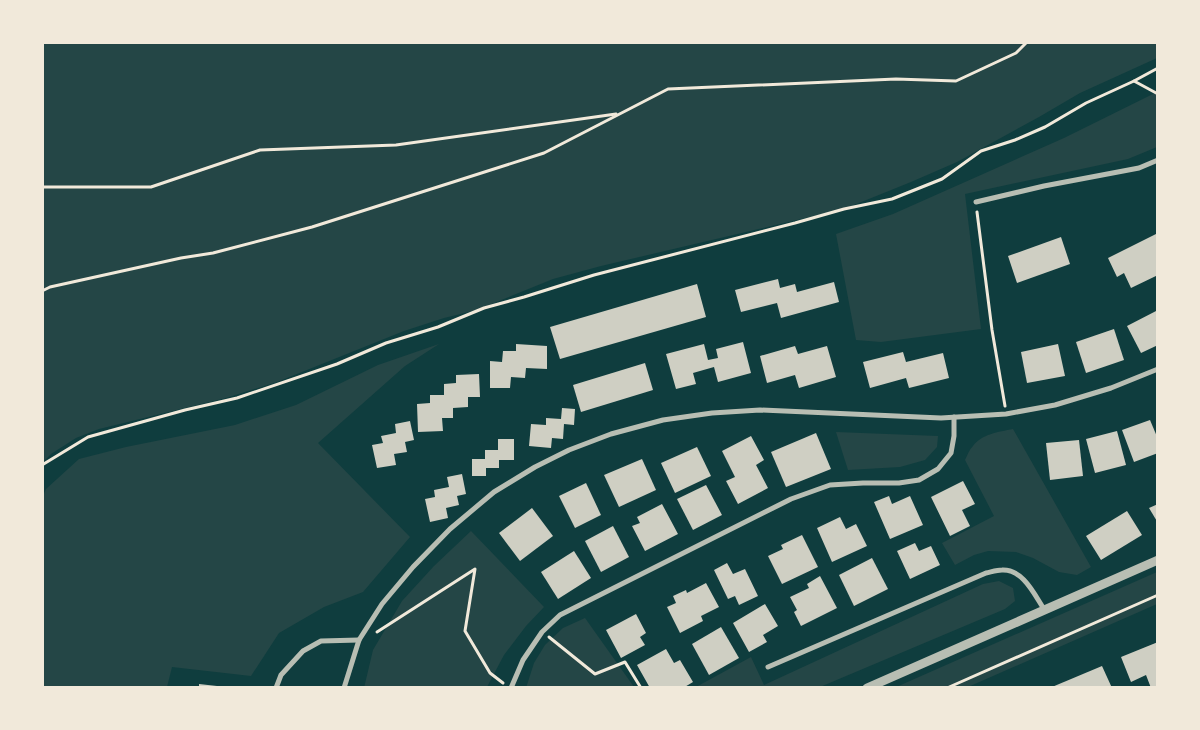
<svg xmlns="http://www.w3.org/2000/svg" width="1200" height="730" font-family="Jost,sans-serif">
<style>
.green{fill:#244646}
.building{fill:#cfcfc3}
.lines{fill:none;stroke-linecap:round;stroke-linejoin:round}
.path{stroke:#f1e9da;stroke-width:3}
.minor{stroke:#b8beb3;stroke-width:5}
.tertiary{stroke:#b8beb3;stroke-width:9}
</style>
<rect width="100%" height="100%" fill="#0f3d3e"/>
<g class="green">
<path d="M 43,43 L 1157,43 L 1157,58 L 1080,93 L 1039,117 L 957,162 L 911,182 L 844,209 L 601,266 L 553,279 L 477,310 L 444,318 L 404,331 L 277,382 L 226,398 L 99,429 L 76,438 L 51,454 L 43,462 Z"/>
<path d="M 1157,92 L 1157,147 L 1128,159 L 965,194 L 981,329 L 881,342 L 856,340 L 836,234 L 893,214 L 1064,138 Z"/>
<path d="M 439,344 L 405,366 L 318,443 L 410,537 L 363,592 L 324,607 L 279,633 L 251,676 L 172,667 L 167,687 L 43,687 L 43,496 L 46,489 L 79,459 L 126,447 L 235,425 L 296,405 L 378,365 Z"/>
<path d="M 1013,429 L 1091,567 L 1077,575 L 1059,572 L 1033,558 L 1016,552 L 988,551 L 974,555 L 955,565 L 942,543 L 994,516 L 965,460 C 967,456 969,450 973,446 C 982,434 998,432 1013,429 Z"/>
<path d="M 836,432 L 938,436 L 937,447 L 925,460 L 900,467 L 848,470 Z"/>
<path d="M 471,531 L 544,607 L 526,626 L 504,655 L 487,687 L 364,688 L 373,650 L 402,601 L 434,566 Z"/>
<path d="M 1157,572 L 1157,604 L 968,687 L 894,688 Z"/>
<path d="M 999,581 L 1013,588 L 1015,601 L 1005,609 L 820,687 L 696,687 L 751,657 L 764,685 L 983,584 Z"/>
<path d="M 585,618 L 634,687 L 526,688 L 534,663 L 545,645 L 563,628 Z"/>
</g>
<g class="building">
<path d="M 1158,233 L 1158,275 L 1131,288 L 1124,273 L 1117,277 L 1108,258 Z"/>
<path d="M 1061,237 L 1070,264 L 1017,283 L 1008,256 Z"/>
<path d="M 778,279 L 780,288 L 795,284 L 797,292 L 834,282 L 839,302 L 781,318 L 777,303 L 741,312 L 735,290 Z"/>
<path d="M 697,284 L 706,317 L 560,359 L 550,327 Z"/>
<path d="M 1158,310 L 1158,345 L 1141,353 L 1127,326 Z"/>
<path d="M 1114,329 L 1124,360 L 1086,373 L 1076,342 Z"/>
<path d="M 743,342 L 751,373 L 718,382 L 714,367 L 693,373 L 696,384 L 676,389 L 666,354 L 704,344 L 708,360 L 718,358 L 716,349 Z"/>
<path d="M 516,344 L 547,346 L 547,369 L 526,368 L 525,378 L 511,377 L 510,388 L 490,388 L 490,361 L 502,362 L 503,351 L 516,351 Z"/>
<path d="M 1058,344 L 1065,376 L 1027,383 L 1021,352 Z"/>
<path d="M 795,346 L 798,354 L 827,346 L 836,377 L 799,388 L 795,375 L 767,383 L 760,356 Z"/>
<path d="M 903,352 L 906,362 L 943,353 L 949,378 L 909,388 L 906,378 L 870,388 L 863,362 Z"/>
<path d="M 645,363 L 653,390 L 581,412 L 573,385 Z"/>
<path d="M 479,374 L 480,397 L 468,397 L 468,407 L 453,408 L 453,418 L 442,418 L 443,431 L 418,432 L 417,404 L 430,403 L 430,395 L 444,395 L 444,384 L 456,383 L 456,375 Z"/>
<path d="M 562,408 L 575,409 L 574,425 L 564,424 L 563,439 L 552,438 L 551,448 L 529,446 L 531,424 L 546,425 L 546,418 L 561,419 Z"/>
<path d="M 1150,420 L 1158,439 L 1158,453 L 1134,462 L 1122,430 Z"/>
<path d="M 410,421 L 414,440 L 405,442 L 407,452 L 394,454 L 396,465 L 377,468 L 372,445 L 383,443 L 381,436 L 396,433 L 395,424 Z"/>
<path d="M 1117,431 L 1126,465 L 1095,473 L 1086,439 Z"/>
<path d="M 816,433 L 831,469 L 786,487 L 771,452 Z"/>
<path d="M 751,436 L 764,460 L 756,465 L 768,488 L 738,504 L 726,481 L 735,477 L 722,451 Z"/>
<path d="M 498,439 L 514,439 L 514,460 L 499,460 L 499,468 L 486,468 L 486,476 L 472,476 L 472,459 L 485,459 L 485,450 L 498,450 Z"/>
<path d="M 1079,440 L 1083,476 L 1050,480 L 1046,443 Z"/>
<path d="M 697,447 L 711,476 L 675,493 L 661,463 Z"/>
<path d="M 642,459 L 656,490 L 619,507 L 604,475 Z"/>
<path d="M 462,474 L 466,494 L 457,496 L 459,505 L 446,508 L 448,518 L 430,522 L 425,499 L 435,497 L 434,490 L 449,487 L 447,477 Z"/>
<path d="M 963,481 L 975,504 L 962,510 L 970,526 L 950,536 L 931,497 Z"/>
<path d="M 586,483 L 601,515 L 575,528 L 559,496 Z"/>
<path d="M 706,485 L 722,515 L 693,530 L 677,499 Z"/>
<path d="M 889,496 L 892,504 L 910,496 L 923,525 L 890,539 L 874,502 Z"/>
<path d="M 662,504 L 678,534 L 645,551 L 632,526 L 640,523 L 637,517 Z"/>
<path d="M 1158,504 L 1158,523 L 1149,508 Z"/>
<path d="M 532,508 L 553,536 L 520,561 L 499,533 Z"/>
<path d="M 1127,511 L 1142,535 L 1101,560 L 1086,536 Z"/>
<path d="M 840,517 L 846,529 L 856,524 L 867,546 L 832,562 L 817,528 Z"/>
<path d="M 613,526 L 629,557 L 601,572 L 585,541 Z"/>
<path d="M 802,535 L 818,567 L 782,584 L 768,556 L 783,549 L 781,545 Z"/>
<path d="M 915,543 L 919,551 L 931,546 L 940,565 L 910,579 L 897,551 Z"/>
<path d="M 574,551 L 591,578 L 558,599 L 541,572 Z"/>
<path d="M 872,558 L 888,589 L 854,606 L 839,575 Z"/>
<path d="M 727,563 L 733,574 L 745,569 L 758,596 L 739,605 L 735,596 L 728,599 L 714,570 Z"/>
<path d="M 820,576 L 837,608 L 801,626 L 794,612 L 797,610 L 790,597 L 809,588 L 807,584 Z"/>
<path d="M 706,583 L 719,607 L 701,616 L 703,621 L 680,633 L 667,607 L 676,603 L 673,596 L 686,590 L 687,593 Z"/>
<path d="M 765,604 L 778,626 L 763,635 L 767,642 L 749,652 L 733,623 Z"/>
<path d="M 636,614 L 646,633 L 640,637 L 645,645 L 621,658 L 606,630 Z"/>
<path d="M 721,627 L 739,658 L 709,675 L 692,644 Z"/>
<path d="M 1158,642 L 1158,688 L 1151,688 L 1146,675 L 1131,682 L 1121,657 Z"/>
<path d="M 666,649 L 674,663 L 680,660 L 693,682 L 683,688 L 650,688 L 637,665 Z"/>
<path d="M 1102,666 L 1112,688 L 1052,688 L 1052,687 Z"/>
<path d="M 199,684 L 217,686 L 217,688 L 199,688 Z"/>
</g>
<g class="lines">
<g class="path">
<path d="M 1134,81 L 1158,94"/>
<path d="M 42,187 L 151,187 L 260,150 L 396,145 L 616,114"/>
<path d="M 977,212 L 992,330 L 1005,406"/>
<path d="M 42,291 L 50,287 L 181,258 L 213,253 L 312,227 L 544,153 L 668,89 L 896,79 L 956,81 L 1016,53 L 1027,42"/>
<path d="M 42,465 L 88,437 L 185,410 L 237,398 L 337,364 L 386,343 L 438,327 L 484,308 L 524,297 L 594,275 L 795,223 L 844,209 L 892,199 L 942,179 L 981,151 L 1015,140 L 1045,127 L 1086,103 L 1134,81 L 1158,68"/>
<path d="M 377,632 L 475,569 L 465,631 L 490,673 L 503,683"/>
<path d="M 549,637 L 595,674 L 625,662 L 641,688"/>
<path d="M 947,688 L 1158,595"/>
</g>
<g class="minor">
<path d="M 976,202 L 1044,186 L 1139,168 L 1158,160"/>
<path d="M 768,667 L 986,573 C 991,572 997,570 1002,570 C 1023,569 1034,594 1044,609"/>
<path d="M 276,688 L 281,675 L 303,651 L 321,641 L 359,640"/>
<path d="M 344,688 L 359,640 L 382,604 L 413,567 L 450,529 L 494,492 L 535,467 L 569,450 L 611,434 L 663,420 L 712,413 L 760,410 L 941,418 L 1006,414 L 1055,405 L 1111,388 L 1158,369"/>
<path d="M 511,688 L 523,660 L 542,632 L 560,615 L 791,499 L 830,485 L 863,483 L 899,483 L 919,480 L 938,469 L 951,453 L 954,436 L 954,417"/>
</g>
<path class="tertiary" d="M 867,688 L 1158,560"/>
</g>
<rect width="1200" height="730" fill="none" stroke="#f1e9da" stroke-width="88"/>
</svg>
